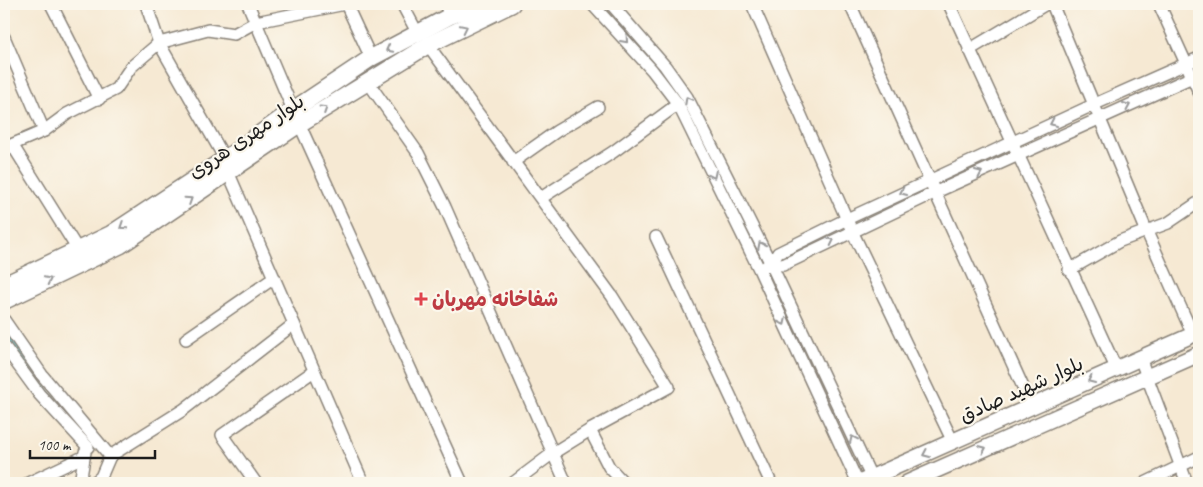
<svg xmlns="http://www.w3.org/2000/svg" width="1203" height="487" font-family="Caveat,'Playpen Sans Arabic',sans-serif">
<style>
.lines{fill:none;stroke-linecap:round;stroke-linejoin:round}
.canal{stroke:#4db9c8;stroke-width:9}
.minor-casing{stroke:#898278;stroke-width:14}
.major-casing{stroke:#898278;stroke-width:18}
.highway-casing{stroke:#898278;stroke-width:19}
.minor{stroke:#fff;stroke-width:11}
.major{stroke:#fff;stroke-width:15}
.highway{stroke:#fff;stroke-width:16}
.oneway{stroke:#999}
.health-dot{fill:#e0444e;stroke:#fbf7ec;stroke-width:2}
.labels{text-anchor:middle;stroke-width:4.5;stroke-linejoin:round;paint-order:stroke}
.street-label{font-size:20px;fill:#1c1c1c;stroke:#fbf7ec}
.health-label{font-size:20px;font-weight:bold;fill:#be3a42;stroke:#fbf7ec;text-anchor:start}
</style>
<rect width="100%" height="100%" fill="#fbf7ec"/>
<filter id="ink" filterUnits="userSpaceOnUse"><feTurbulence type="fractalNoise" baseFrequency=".02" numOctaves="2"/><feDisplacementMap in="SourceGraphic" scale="10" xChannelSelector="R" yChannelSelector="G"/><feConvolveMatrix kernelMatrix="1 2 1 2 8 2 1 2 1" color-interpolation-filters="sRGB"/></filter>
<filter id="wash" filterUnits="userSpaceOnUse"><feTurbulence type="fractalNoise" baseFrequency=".0096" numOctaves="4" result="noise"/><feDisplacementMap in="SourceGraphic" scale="20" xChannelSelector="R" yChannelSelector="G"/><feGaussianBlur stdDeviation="1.12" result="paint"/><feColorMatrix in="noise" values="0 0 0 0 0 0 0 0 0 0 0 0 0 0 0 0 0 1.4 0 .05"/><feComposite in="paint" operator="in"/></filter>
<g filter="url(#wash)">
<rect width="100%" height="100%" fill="#f6e9d3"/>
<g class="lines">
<path class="canal" d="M 4,327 C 24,364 47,401 81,428"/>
</g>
</g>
<g filter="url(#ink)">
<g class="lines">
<g class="minor-casing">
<g id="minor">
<path d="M 51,4 L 99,99"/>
<path d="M 146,4 L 159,43 L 225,159"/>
<path d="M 248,4 L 293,110 L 462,483"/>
<path d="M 346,4 L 371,58"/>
<path d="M 402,4 L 418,34"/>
<path d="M 445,4 L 450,16"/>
<path d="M 592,4 L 652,70 L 678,104 L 759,269 L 858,483"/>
<path d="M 611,4 L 665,66 L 687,97 L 771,264 L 874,483"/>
<path d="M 752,4 L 852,231 L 953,442"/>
<path d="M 850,4 L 1032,407"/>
<path d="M 949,4 L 1116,368"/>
<path d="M 1052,4 L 1147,232 L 1193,335"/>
<path d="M 1159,4 L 1199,92"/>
<path d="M 4,37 L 44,131"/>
<path d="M 428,45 L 612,296 L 669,387 L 590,430 L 553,453 L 513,483"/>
<path d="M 969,50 L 1046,4"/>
<path d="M 368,82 L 418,153 L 445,207 L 566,483"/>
<path d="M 13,146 L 78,250"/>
<path d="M 4,148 L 44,131 L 67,114 L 116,89 L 131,67 L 159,43 L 208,30 L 234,34 L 256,22 L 345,4"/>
<path d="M 513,162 L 557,131 L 598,107"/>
<path d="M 229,174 L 363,483"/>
<path d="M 541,198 L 613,152 L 678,104"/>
<path d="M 656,237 L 771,483"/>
<path d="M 771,264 L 778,253 L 847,219 L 1095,104 L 1199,58"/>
<path d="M 766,266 L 771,264 L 783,265 L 936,192 L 1199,74"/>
<path d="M 1069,270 L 1120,241 L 1168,223 L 1199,202"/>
<path d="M 4,320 L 42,375 L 110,456 L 101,477 L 93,483"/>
<path d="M 186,339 L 274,278"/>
<path d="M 4,346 L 39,394 L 88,447"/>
<path d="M 1140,358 L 1187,483"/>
<path d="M 590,430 L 609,467 L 624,483"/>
<path d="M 110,456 L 183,410 L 294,324"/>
<path d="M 28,483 L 83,457"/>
<path d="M 80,483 L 85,452"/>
<path d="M 256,483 L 222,435 L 314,371"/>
<path d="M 1145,483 L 1199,457"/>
</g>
</g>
<g class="major-casing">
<g id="major">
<path d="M 859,483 L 1199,332"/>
<path d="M 907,483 L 1199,354"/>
</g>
</g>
<g class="highway-casing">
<g id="highway">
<path d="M 4,285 L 111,234 L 225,159 L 293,110 L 371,58 L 450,16 L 480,4"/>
<path d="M 4,301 L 121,245 L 301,123 L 368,82 L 428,45 L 512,4"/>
</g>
</g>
<use href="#minor" class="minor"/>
<use href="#major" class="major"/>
<use href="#highway" class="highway"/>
</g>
<defs><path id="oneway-chevron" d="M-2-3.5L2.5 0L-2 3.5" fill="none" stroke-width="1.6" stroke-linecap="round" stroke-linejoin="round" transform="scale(1.25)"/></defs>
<g class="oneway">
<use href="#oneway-chevron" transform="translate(464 28) rotate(-26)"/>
<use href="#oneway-chevron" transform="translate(625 40) rotate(48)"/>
<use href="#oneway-chevron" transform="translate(389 49) rotate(152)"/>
<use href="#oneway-chevron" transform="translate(688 100) rotate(-119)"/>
<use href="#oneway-chevron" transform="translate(1127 106) rotate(-24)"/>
<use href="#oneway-chevron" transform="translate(324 109) rotate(-32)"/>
<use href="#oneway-chevron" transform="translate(1053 123) rotate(155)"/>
<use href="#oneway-chevron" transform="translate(979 173) rotate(-24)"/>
<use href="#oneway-chevron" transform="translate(713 175) rotate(64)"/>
<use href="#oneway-chevron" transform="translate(903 192) rotate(155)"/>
<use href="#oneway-chevron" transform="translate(189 200) rotate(-33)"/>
<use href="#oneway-chevron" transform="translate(123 226) rotate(147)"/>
<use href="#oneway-chevron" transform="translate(831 241) rotate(-26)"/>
<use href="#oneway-chevron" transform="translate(761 245) rotate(-117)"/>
<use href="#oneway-chevron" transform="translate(48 280) rotate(-26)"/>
<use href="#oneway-chevron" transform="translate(783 322) rotate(65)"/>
<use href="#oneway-chevron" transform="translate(1091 380) rotate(155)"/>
<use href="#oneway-chevron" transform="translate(853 439) rotate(-115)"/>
<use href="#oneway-chevron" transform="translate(983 449) rotate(-24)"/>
<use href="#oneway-chevron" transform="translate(926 454) rotate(156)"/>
</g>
</g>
<path class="health-dot" d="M418.5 291.5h5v5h5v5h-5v5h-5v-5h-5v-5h5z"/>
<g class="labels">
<g class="street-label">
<text transform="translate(246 136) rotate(-34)" y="7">بلوار مهری هروی</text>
<text transform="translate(1021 389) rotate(-24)" y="7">بلوار شهید صادق</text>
</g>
<g class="health-label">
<text x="432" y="306">شفاخانه مهربان</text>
</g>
</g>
<rect width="1203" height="487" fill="none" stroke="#fbf7ec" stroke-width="20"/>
<path d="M30 450v8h125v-8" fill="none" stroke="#1c1c1c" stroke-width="2.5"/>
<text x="38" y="450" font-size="15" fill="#1c1c1c" stroke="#fbf7ec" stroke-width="4" paint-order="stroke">100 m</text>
</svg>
